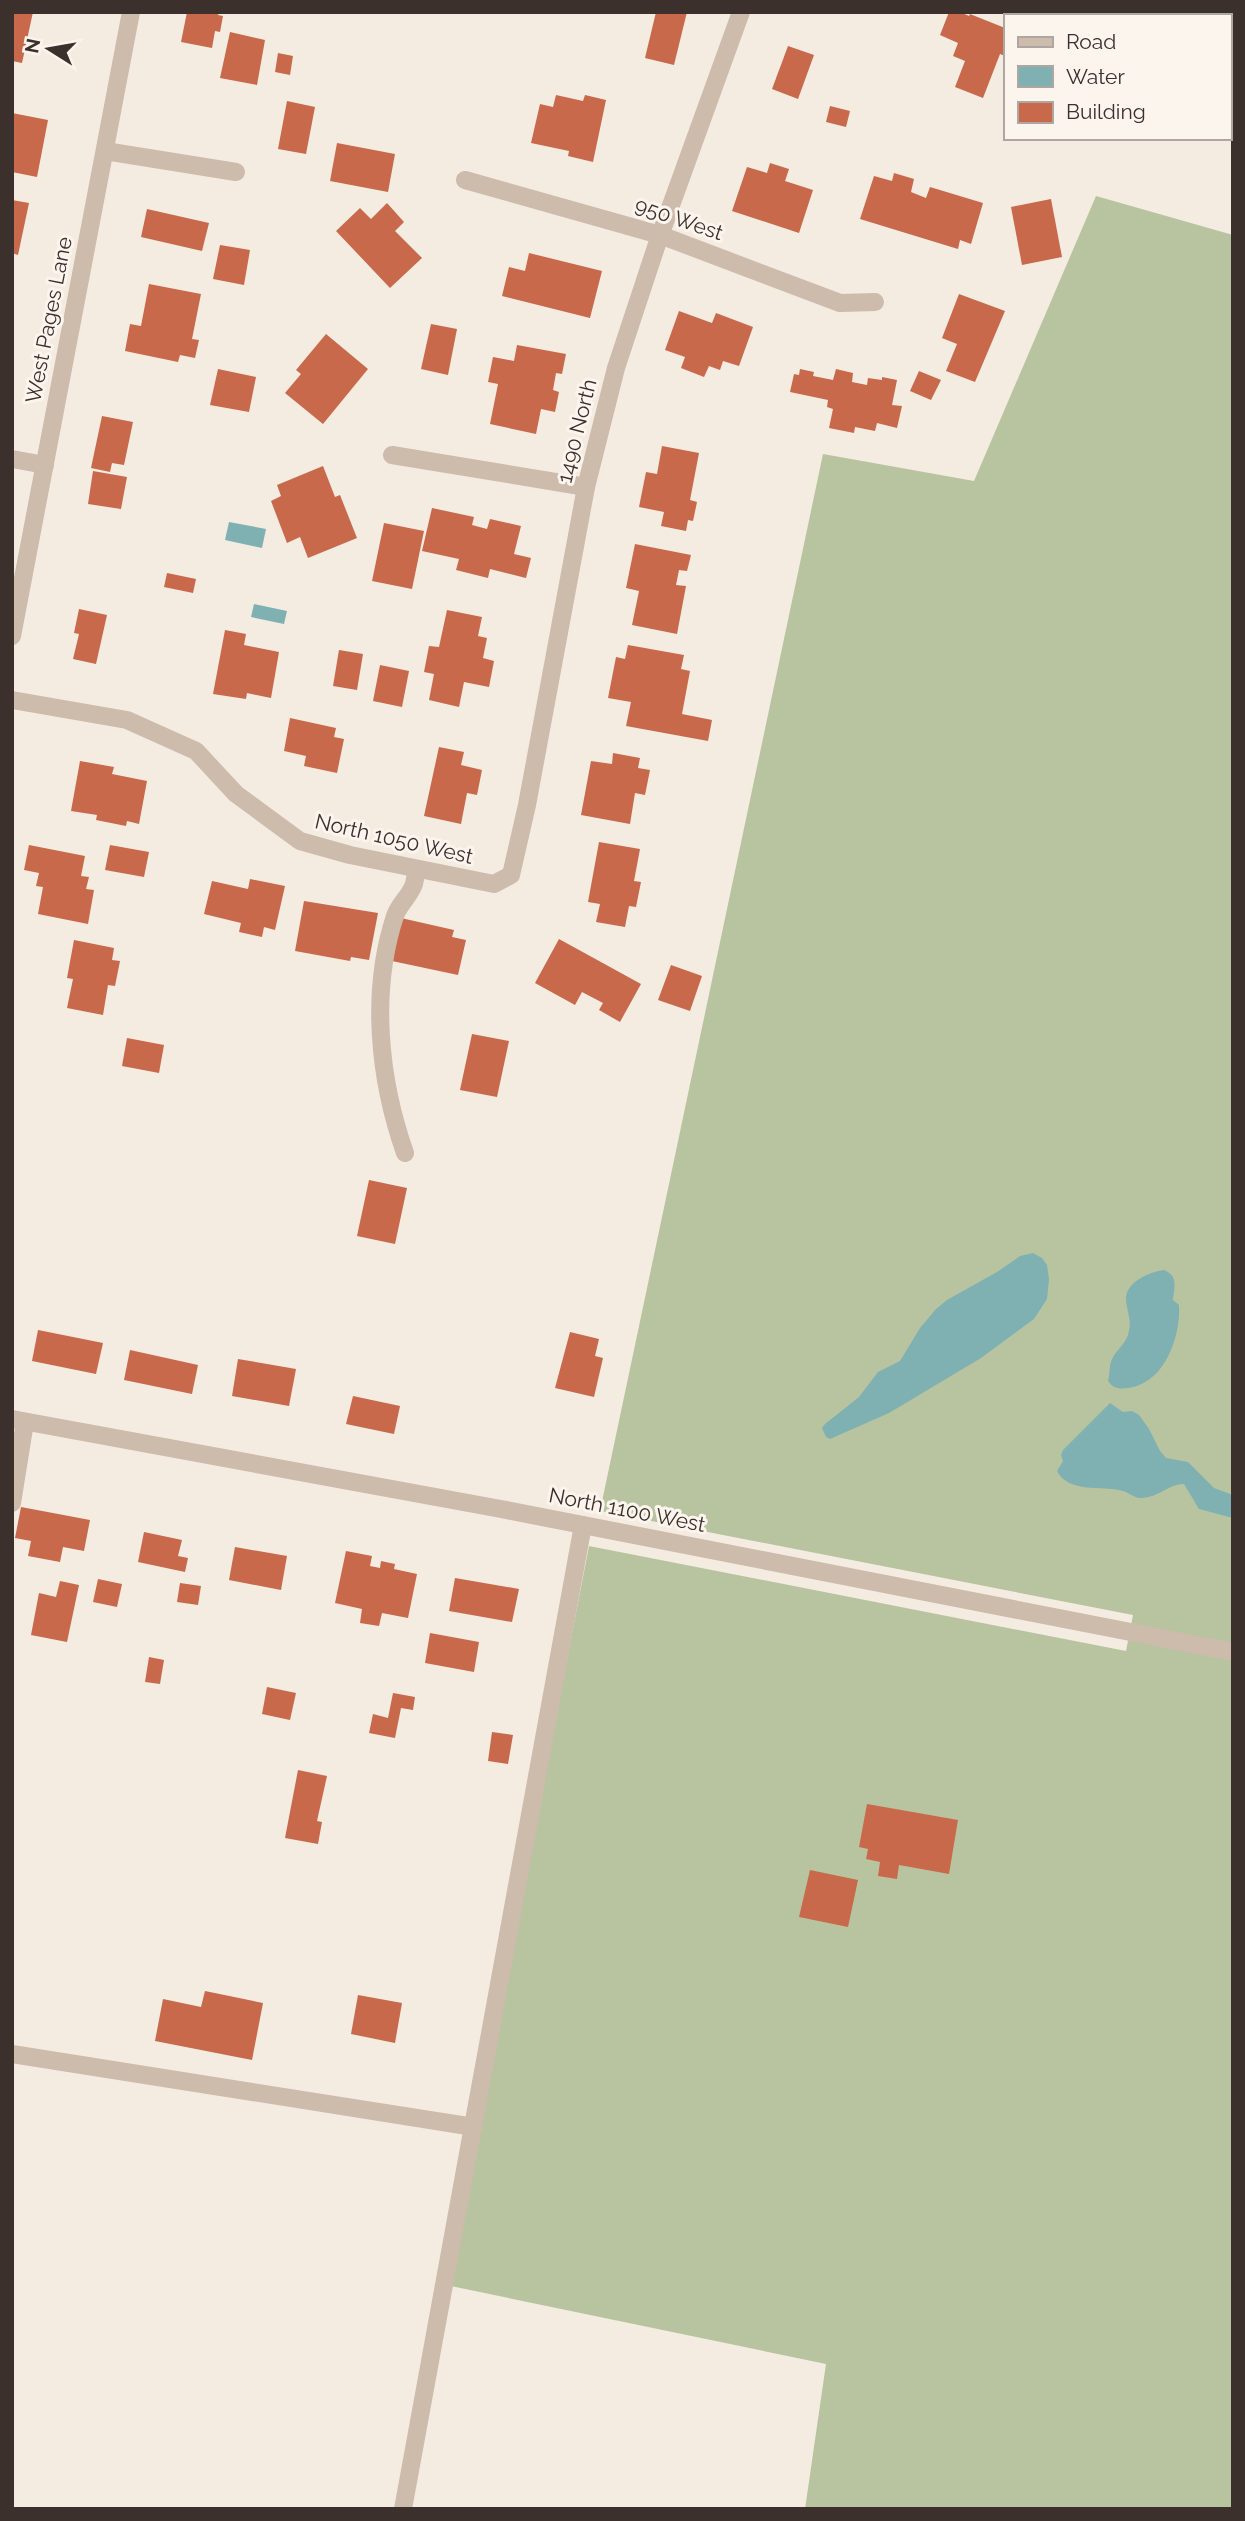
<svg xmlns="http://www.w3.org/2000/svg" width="1245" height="2521" font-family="Raleway,sans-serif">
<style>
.grass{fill:#b8c4a0}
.water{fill:#7fb0b2}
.building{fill:#c8694b}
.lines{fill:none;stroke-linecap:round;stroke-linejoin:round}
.minor{stroke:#cdbbac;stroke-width:18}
.labels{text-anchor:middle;stroke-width:6;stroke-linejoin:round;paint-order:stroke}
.street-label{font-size:21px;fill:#3b302b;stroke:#fbf5ee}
</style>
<rect width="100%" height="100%" fill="#f4ebe1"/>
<path class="grass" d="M 1096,196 L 1233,235 L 1233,2509 L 805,2509 L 826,2364 L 446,2285 L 589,1546 L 1126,1651 L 1133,1615 L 600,1511 L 823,454 L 974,481 Z"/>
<g class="water">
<path d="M 229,522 L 266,529 L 262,548 L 225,540 Z"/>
<path d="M 254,604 L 287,611 L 284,624 L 251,617 Z"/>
<path d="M 1033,1253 L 1042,1258 L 1047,1265 L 1049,1279 L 1047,1299 L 1034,1319 L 981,1358 L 889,1413 L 830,1439 L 826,1437 L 822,1428 L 825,1424 L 859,1397 L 878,1372 L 900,1361 L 920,1328 L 936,1309 L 947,1300 L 997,1272 L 1020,1256 Z"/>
<path d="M 1164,1270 C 1179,1276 1174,1288 1173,1300 L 1179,1305 C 1181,1337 1164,1384 1128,1388 C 1119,1389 1114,1389 1108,1381 C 1110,1375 1109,1365 1112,1359 C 1117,1349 1127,1343 1129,1331 C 1132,1320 1126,1309 1126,1298 C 1127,1281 1150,1272 1164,1270 Z"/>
<path d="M 1110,1403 L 1123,1412 L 1132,1411 L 1139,1415 L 1149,1429 L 1160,1451 L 1166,1458 L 1188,1462 L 1214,1488 L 1233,1495 L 1233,1518 L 1199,1509 L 1184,1484 C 1169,1484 1158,1497 1143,1498 C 1135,1499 1130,1493 1123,1491 C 1102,1485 1069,1494 1057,1471 L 1063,1461 L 1061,1455 L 1063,1450 Z"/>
</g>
<g class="building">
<path d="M 12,12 L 33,12 L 22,63 L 12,61 Z"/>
<path d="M 187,12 L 219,12 L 218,15 L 223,16 L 220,32 L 215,31 L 212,48 L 181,42 Z"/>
<path d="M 656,12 L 687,12 L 674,65 L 645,58 Z"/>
<path d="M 949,12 L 960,12 L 969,16 L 970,14 L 1005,28 L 1005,56 L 1000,54 L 983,98 L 955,87 L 965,61 L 953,56 L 958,43 L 940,35 Z"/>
<path d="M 230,32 L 265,40 L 257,85 L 220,78 Z"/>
<path d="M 788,46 L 814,55 L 798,99 L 772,89 Z"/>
<path d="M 278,53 L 293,56 L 290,75 L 275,72 Z"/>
<path d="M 1229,85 L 1233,86 L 1233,129 L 1229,129 Z"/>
<path d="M 556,95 L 583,101 L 585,95 L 606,100 L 593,162 L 568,156 L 569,151 L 531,143 L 540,104 L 553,107 Z"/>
<path d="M 287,101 L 315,107 L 306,154 L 278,149 Z"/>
<path d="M 830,106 L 850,111 L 846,127 L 826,122 Z"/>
<path d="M 12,113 L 48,120 L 37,177 L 12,172 Z"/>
<path d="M 337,143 L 395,154 L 388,192 L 330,181 Z"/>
<path d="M 770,163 L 789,169 L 785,181 L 813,190 L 799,233 L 732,211 L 747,167 L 767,173 Z"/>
<path d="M 894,173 L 914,179 L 911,192 L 926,198 L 930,187 L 983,203 L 971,244 L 960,240 L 958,249 L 860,219 L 874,176 L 892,181 Z"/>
<path d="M 1051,199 L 1062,257 L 1022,265 L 1011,207 Z"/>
<path d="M 12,200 L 29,203 L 18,255 L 12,253 Z"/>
<path d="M 387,203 L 404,222 L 395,231 L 422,258 L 390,288 L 336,231 L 360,208 L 371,219 Z"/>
<path d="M 147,209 L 209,223 L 202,251 L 141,237 Z"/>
<path d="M 220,245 L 250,250 L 244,285 L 213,279 Z"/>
<path d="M 529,253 L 602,271 L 590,318 L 502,296 L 509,267 L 525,271 Z"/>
<path d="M 149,284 L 201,294 L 192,339 L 199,340 L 195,358 L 180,355 L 178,362 L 125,351 L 130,324 L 141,326 Z"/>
<path d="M 959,294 L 1005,311 L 975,382 L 946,371 L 957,344 L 942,338 Z"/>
<path d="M 679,311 L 712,323 L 716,313 L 753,327 L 739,366 L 723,361 L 720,370 L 709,366 L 704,377 L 681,368 L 685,357 L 665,350 Z"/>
<path d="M 431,324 L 457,329 L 448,375 L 421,369 Z"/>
<path d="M 326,334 L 368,369 L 323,424 L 285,393 L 301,374 L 296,370 Z"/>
<path d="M 517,345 L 566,354 L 562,374 L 556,373 L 553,390 L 559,392 L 555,412 L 541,409 L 536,434 L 490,424 L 498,384 L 488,382 L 493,357 L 514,361 Z"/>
<path d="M 218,369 L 256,377 L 249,412 L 210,405 Z"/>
<path d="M 800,369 L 814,372 L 813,376 L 833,380 L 836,369 L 853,373 L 852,382 L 867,385 L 868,378 L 882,380 L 882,377 L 897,380 L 892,405 L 902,406 L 897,428 L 877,423 L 875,431 L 855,427 L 854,433 L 829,428 L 833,409 L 827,407 L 828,400 L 790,392 L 794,374 L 799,375 Z"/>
<path d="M 919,371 L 941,380 L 931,400 L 910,391 Z"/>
<path d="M 102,416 L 133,422 L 124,465 L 112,463 L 110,472 L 91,468 Z"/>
<path d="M 662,446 L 699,453 L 690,500 L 697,502 L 693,521 L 688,520 L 686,531 L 661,526 L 664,512 L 639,507 L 646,472 L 657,474 Z"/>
<path d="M 323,466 L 335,497 L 340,495 L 357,538 L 308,558 L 300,537 L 287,543 L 271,501 L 281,496 L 277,485 Z"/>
<path d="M 93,471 L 127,477 L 121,509 L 88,504 Z"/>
<path d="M 432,508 L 474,517 L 472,525 L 487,529 L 490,519 L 521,526 L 514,554 L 531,558 L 526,578 L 490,569 L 488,578 L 456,570 L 459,559 L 422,551 Z"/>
<path d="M 384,523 L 424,531 L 412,589 L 372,581 Z"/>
<path d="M 635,544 L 691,555 L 687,571 L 679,570 L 676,585 L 686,586 L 677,634 L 632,625 L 639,591 L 626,588 Z"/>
<path d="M 167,573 L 196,579 L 193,593 L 164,587 Z"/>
<path d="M 79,609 L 107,615 L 96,664 L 73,659 L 79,634 L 74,633 Z"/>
<path d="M 447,610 L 482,617 L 478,636 L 487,638 L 483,658 L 494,661 L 489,687 L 464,682 L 459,707 L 429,700 L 434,674 L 424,672 L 429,646 L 439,647 Z"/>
<path d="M 225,630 L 246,634 L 244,645 L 279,652 L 271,698 L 247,693 L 246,699 L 213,694 Z"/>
<path d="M 628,645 L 684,655 L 681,669 L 690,671 L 682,714 L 712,720 L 708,741 L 626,726 L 631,702 L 608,698 L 616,657 L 625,659 Z"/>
<path d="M 339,650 L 363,654 L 357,690 L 333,686 Z"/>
<path d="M 380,665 L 409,671 L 402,707 L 373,701 Z"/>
<path d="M 290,718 L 336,728 L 334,737 L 344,739 L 337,773 L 304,766 L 306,756 L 284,751 Z"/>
<path d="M 439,747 L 464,752 L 461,765 L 482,770 L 477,795 L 467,793 L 461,824 L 424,816 Z"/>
<path d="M 613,753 L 640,758 L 638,768 L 650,770 L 645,795 L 635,793 L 630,824 L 581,815 L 591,761 L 612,764 Z"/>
<path d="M 80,761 L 114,767 L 112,774 L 147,781 L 139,824 L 127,821 L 126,826 L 96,820 L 97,815 L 71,811 Z"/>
<path d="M 599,842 L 640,849 L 634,881 L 641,882 L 636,907 L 629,906 L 625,927 L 596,922 L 600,904 L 588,902 Z"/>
<path d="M 29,845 L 85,856 L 81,876 L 89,877 L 86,889 L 94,890 L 88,924 L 38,914 L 43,887 L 36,886 L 39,873 L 24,870 Z"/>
<path d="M 110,845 L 149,852 L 144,877 L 105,870 Z"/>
<path d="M 250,879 L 285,886 L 275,930 L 264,927 L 262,937 L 239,932 L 241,923 L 204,914 L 212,881 L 248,889 Z"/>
<path d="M 304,901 L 378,913 L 369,960 L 351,957 L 350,961 L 295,951 Z"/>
<path d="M 401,918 L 454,930 L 452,937 L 466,940 L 458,975 L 392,961 Z"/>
<path d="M 559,939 L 641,984 L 620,1022 L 599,1010 L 603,1003 L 582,992 L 575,1005 L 535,983 Z"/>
<path d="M 74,940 L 114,948 L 112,960 L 120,961 L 115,986 L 108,985 L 103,1015 L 67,1008 L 73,979 L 67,978 Z"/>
<path d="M 671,965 L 702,976 L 690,1011 L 658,1000 Z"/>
<path d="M 472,1034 L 509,1041 L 497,1097 L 460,1090 Z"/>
<path d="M 127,1038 L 164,1045 L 159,1073 L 122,1066 Z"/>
<path d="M 369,1180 L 407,1188 L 395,1244 L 357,1236 Z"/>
<path d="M 38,1330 L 103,1343 L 96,1374 L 32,1361 Z"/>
<path d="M 570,1332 L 599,1339 L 595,1356 L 603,1358 L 594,1397 L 555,1388 Z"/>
<path d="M 130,1350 L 198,1365 L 192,1394 L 124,1380 Z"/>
<path d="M 238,1359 L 296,1369 L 289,1406 L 232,1396 Z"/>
<path d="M 353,1396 L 400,1406 L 394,1434 L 346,1424 Z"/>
<path d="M 21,1507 L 90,1520 L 84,1551 L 63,1547 L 60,1562 L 28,1556 L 31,1541 L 15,1538 Z"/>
<path d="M 144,1532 L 182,1540 L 178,1556 L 188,1558 L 185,1572 L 138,1562 Z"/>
<path d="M 235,1547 L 287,1556 L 281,1590 L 229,1580 Z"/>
<path d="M 346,1551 L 372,1556 L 370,1566 L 380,1568 L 381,1561 L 395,1564 L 394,1569 L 417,1574 L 408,1618 L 382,1613 L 379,1626 L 360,1623 L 362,1609 L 335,1603 Z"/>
<path d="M 455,1578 L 519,1589 L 512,1622 L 449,1611 Z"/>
<path d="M 98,1579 L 122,1584 L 117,1607 L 93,1602 Z"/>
<path d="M 60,1581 L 79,1585 L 67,1642 L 31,1635 L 39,1593 L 56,1597 Z"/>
<path d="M 180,1583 L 201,1586 L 198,1605 L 177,1602 Z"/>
<path d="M 430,1633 L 479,1642 L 474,1672 L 425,1663 Z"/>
<path d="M 149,1657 L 164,1660 L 160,1684 L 145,1682 Z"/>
<path d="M 267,1687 L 296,1693 L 290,1720 L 262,1714 Z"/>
<path d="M 393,1693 L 415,1697 L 413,1710 L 401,1708 L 395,1738 L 369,1733 L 373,1714 L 388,1718 Z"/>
<path d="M 492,1732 L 513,1735 L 508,1764 L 488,1761 Z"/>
<path d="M 298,1770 L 327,1776 L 317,1821 L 322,1822 L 318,1844 L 285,1838 Z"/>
<path d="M 867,1804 L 958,1820 L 949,1874 L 899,1865 L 897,1879 L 878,1876 L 880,1862 L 866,1859 L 868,1849 L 859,1847 Z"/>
<path d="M 810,1870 L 858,1880 L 848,1927 L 799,1917 Z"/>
<path d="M 205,1991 L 263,2003 L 252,2060 L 155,2041 L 163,1999 L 201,2007 Z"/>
<path d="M 358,1995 L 402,2003 L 395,2043 L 351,2034 Z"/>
</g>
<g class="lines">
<g class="minor">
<path d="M 1127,12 L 1146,16"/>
<path d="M 105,151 L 236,172"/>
<path d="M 465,180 L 660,235 L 840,303 L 875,302"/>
<path d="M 392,455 L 586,487"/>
<path d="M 12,459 L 45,465"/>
<path d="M 12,636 L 131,12"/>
<path d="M 12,700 L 127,720 L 196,751 L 236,794 L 300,841 L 350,855 L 494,884 L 511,875 L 527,805 L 586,487 L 616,368 L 657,244 L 741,12"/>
<path d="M 405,1153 C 379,1079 370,992 395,916 C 399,904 410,896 414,884 C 415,879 416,874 417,869"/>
<path d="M 12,1419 L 501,1509 L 1233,1652"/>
<path d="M 12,1503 L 25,1422"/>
<path d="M 12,2054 L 474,2127"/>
<path d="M 403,2509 L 583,1525"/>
</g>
</g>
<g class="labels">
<g class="street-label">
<text transform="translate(679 219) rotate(19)" y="7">950 West</text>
<text transform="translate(49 320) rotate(-79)" y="7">West Pages Lane</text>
<text transform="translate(577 431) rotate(-76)" y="7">1490 North</text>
<text transform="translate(394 839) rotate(13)" y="7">North 1050 West</text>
<text transform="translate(627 1510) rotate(11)" y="7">North 1100 West</text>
</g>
</g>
<rect width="1245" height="2521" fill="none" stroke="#3b302b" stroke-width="28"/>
<rect x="1004" y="14" width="228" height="126" fill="#fbf5ee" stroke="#aea6a0" stroke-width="2"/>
<rect x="1018" y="37" width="35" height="10" fill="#cdbbac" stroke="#aea6a0" stroke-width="2"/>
<text x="1066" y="49" font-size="21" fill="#3b302b">Road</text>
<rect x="1018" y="66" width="35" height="21" fill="#7fb0b2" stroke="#aea6a0" stroke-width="2"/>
<text x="1066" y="84" font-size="21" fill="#3b302b">Water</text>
<rect x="1018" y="102" width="35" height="21" fill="#c8694b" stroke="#aea6a0" stroke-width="2"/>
<text x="1066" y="119" font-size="21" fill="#3b302b">Building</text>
<g transform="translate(49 49) rotate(281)" stroke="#fbf5ee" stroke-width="5" paint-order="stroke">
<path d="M0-5L12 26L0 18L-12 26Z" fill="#3b302b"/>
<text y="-10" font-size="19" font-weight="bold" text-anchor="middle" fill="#3b302b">N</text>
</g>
</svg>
